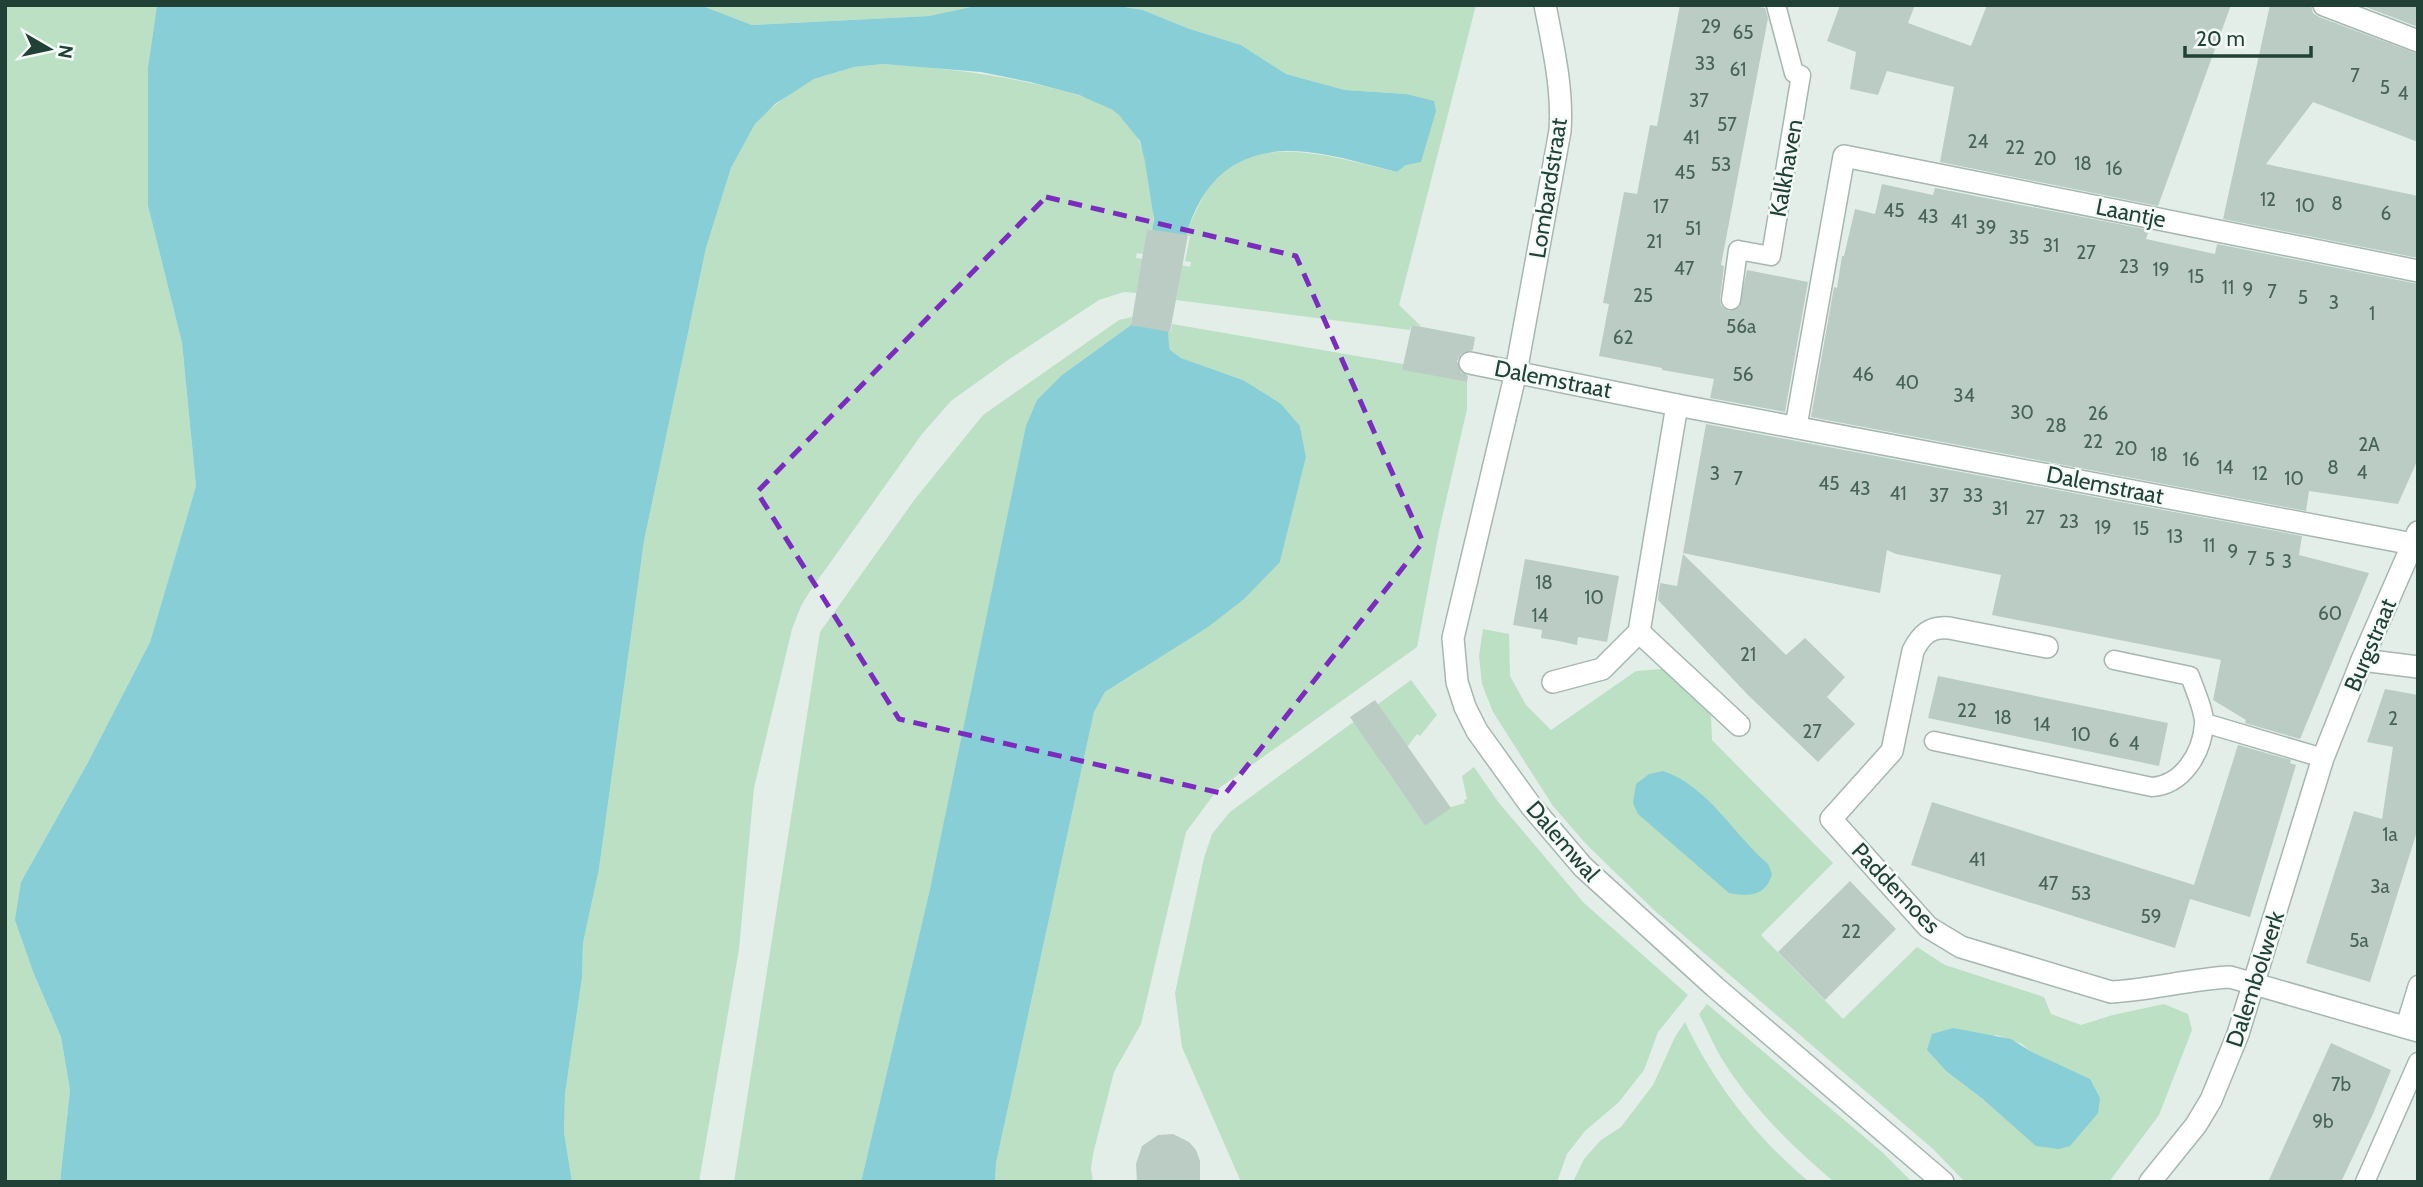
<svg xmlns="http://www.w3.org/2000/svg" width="2423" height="1187" font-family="Cabin,sans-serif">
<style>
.green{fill:#bbe0c3;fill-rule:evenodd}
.water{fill:#88ced6}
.building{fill:#bbccc4}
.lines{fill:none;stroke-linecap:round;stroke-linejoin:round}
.service-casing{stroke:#a5b7b0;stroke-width:21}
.minor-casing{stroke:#a5b7b0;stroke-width:24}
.service{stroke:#fff;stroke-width:18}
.minor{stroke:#fff;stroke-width:21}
.marked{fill:none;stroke:#7b2cbf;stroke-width:5;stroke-dasharray:14 9;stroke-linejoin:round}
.labels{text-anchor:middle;stroke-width:5;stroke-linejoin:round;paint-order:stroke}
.number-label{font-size:19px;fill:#48645a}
.street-label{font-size:23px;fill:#214137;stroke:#f4faf7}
</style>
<rect width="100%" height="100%" fill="#e3eee9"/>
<g class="green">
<path d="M 5,5 L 157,5 L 148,67 L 148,206 L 182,343 L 196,486 L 150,642 L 87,764 L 21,882 L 34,974 L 61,1037 L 70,1090 L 60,1182 L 5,1182 Z"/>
<path d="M 700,5 L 980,5 L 929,16 L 752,25 Z"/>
<path d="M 1113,5 L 1476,5 L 1399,305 L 1421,326 L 1412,325 L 1410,330 L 1176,300 L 1182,265 L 1190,267 L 1191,262 L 1185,261 L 1190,236 L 1185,235 C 1194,216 1202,194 1216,178 C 1258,130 1344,160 1397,172 L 1406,165 L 1406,94 L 1345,90 L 1286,74 L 1241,45 L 1187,28 L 1143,10 Z"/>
<path d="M 883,64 C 945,68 1004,75 1064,91 C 1081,96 1104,102 1118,114 C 1125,121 1134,130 1138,139 C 1148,161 1155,205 1153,229 L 1147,229 L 1143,254 L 1137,253 L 1136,258 L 1144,259 L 1138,293 L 1124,292 L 1099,300 L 1008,360 L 951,401 L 922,434 L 810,591 L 801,606 L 792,629 L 754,788 L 739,949 L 699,1182 L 572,1182 L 564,1132 L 565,1094 L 582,978 L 583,943 L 599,869 L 644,541 L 706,248 L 731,168 L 755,124 L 765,113 L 797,88 L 814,79 L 854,67 Z"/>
<path d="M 1132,317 L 1131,325 L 1062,375 L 930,889 L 861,1182 L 734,1182 L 820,632 L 915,499 L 983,415 L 1119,320 Z"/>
<path d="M 1172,324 L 1403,364 L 1403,370 L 1467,382 L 1467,409 L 1439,531 L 1417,647 L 1218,789 L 1186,832 L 1141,1024 L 1114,1072 L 1093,1154 L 1091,1169 L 1093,1182 L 995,1182 L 996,1163 L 1094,712 L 1105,692 L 1136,673 L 1280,562 L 1306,457 L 1300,426 L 1243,380 L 1181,358 L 1170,350 L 1166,331 L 1171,332 Z"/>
<path d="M 1483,629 L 1509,634 L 1510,676 L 1526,705 L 1551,730 L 1636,671 L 1662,669 L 1711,715 L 1712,740 L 1833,863 L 1761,935 L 1843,1019 L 1917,947 L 1945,965 L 2044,997 L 2051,1014 L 2081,1025 L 2113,1015 L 2164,1004 L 2188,1014 L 2192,1030 L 2159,1115 L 2109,1182 L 1965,1182 L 1933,1149 L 1655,911 L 1586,844 L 1553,806 L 1493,712 L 1482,684 L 1479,656 ZM 1997,1035 L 2022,1044 L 2030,1051 L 2075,1073 L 1984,1100 L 1946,1071 L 1927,1050 Z"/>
<path d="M 1411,680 L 1437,715 L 1420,736 L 1417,734 L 1408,746 L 1382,764 L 1425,826 L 1451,807 L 1465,803 L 1464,800 L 1467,799 L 1462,776 L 1474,767 L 1499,803 L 1584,903 L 1688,995 L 1658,1032 L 1644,1070 L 1619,1102 L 1585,1131 L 1567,1154 L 1557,1182 L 1241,1182 L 1182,1047 L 1175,993 L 1204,858 L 1212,834 L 1230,812 Z"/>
<path d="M 1707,1004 L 1882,1152 L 1912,1182 L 1834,1182 C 1793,1147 1756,1111 1727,1067 C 1716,1051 1708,1031 1699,1014 Z"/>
<path d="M 1685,1022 C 1714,1084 1757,1138 1809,1182 L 1573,1182 L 1584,1159 L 1601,1140 L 1621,1127 L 1653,1085 L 1675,1037 Z"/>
</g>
<g class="water">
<path d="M 157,5 L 700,5 L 752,25 L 929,16 L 980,5 L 1112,5 L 1143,10 L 1187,28 L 1241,45 L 1286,74 L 1345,90 L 1406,94 L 1434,101 L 1436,111 L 1421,162 L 1406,165 L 1397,172 C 1368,165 1337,155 1307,152 C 1229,144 1194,188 1180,260 C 1174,290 1164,320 1170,350 L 1181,358 L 1243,380 L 1281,404 L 1300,426 L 1306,457 L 1280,562 L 1244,599 L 1208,627 L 1105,692 L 1094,712 L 996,1163 L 995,1182 L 861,1182 L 930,889 L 1026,426 L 1037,400 L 1062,375 L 1131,325 L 1137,326 L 1154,219 L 1145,162 L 1140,141 L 1119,115 L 1111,109 L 1079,95 L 1030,82 L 981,72 L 883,64 L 854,67 L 814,79 L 775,104 L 755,124 L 731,168 L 706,248 L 644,541 L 599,869 L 583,943 L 582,978 L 565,1094 L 564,1132 L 572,1182 L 60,1182 L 70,1090 L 61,1037 L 34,974 L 15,920 L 21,882 L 87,764 L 150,642 L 196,486 L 182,343 L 148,206 L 148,67 Z"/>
<path d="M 1663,771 C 1708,786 1733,834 1768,864 L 1772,874 C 1766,896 1749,897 1729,893 L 1638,814 L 1633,803 L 1636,784 L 1649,774 Z"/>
<path d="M 1953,1028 L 2011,1039 L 2030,1051 L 2090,1079 L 2100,1098 L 2098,1113 L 2070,1146 L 2059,1149 L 2036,1146 L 1984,1100 L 1946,1071 L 1927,1050 L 1932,1034 Z"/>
</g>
<g class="building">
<path d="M 1680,5 L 1748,5 L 1765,8 L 1768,18 L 1721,265 L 1724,266 L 1720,299 L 1721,305 L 1729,311 L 1739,307 L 1747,270 L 1808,282 L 1785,412 L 1710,398 L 1714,379 L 1662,370 L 1662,368 L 1599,356 L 1609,304 L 1603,303 L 1624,192 L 1637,194 L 1650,125 L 1657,126 Z"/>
<path d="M 1840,5 L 1915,5 L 1908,23 L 1971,46 L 1987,5 L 2231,5 L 2158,206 L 1940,162 L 1954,87 L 1887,71 L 1878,95 L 1850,89 L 1856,52 L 1827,41 Z"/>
<path d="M 2270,5 L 2311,5 L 2313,13 L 2319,17 L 2418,54 L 2418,142 L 2313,102 L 2266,164 L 2418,196 L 2418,258 L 2223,219 Z"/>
<path d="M 2361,5 L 2418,5 L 2418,27 Z"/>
<path d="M 1882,184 L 1933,195 L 1935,188 L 2149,230 L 2146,239 L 2215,254 L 2217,244 L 2418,284 L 2418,459 L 2398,504 L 2309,491 L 2306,511 L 1811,417 L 1834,287 L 1837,288 L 1842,256 L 1844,256 L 1855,209 L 1875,214 Z"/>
<path d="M 1147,229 L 1188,235 L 1170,332 L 1131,325 Z"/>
<path d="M 1412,325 L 1475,337 L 1473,350 L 1461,354 L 1457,361 L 1461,372 L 1468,376 L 1467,382 L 1402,370 Z"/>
<path d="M 1706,424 L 2302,536 L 2299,555 L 2369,573 L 2300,739 L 2245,723 L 2246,720 L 2213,700 L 2221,660 L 1992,615 L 2001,575 L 1896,554 L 1887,550 L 1880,593 L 1683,553 Z"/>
<path d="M 1683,554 L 1786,655 L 1805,638 L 1845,677 L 1827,697 L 1855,724 L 1818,762 L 1748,695 L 1658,600 L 1660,583 L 1677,586 Z"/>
<path d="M 1525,559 L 1619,576 L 1607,642 L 1578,637 L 1577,645 L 1559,641 L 1541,638 L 1542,630 L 1513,625 Z"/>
<path d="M 1938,676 L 2168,723 L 2159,766 L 1928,718 Z"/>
<path d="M 2385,689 L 2418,695 L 2418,828 L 2370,982 L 2306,963 L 2354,811 L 2382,819 L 2393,747 L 2367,742 Z"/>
<path d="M 1375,700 L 1451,808 L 1425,826 L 1350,717 Z"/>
<path d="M 2238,745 L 2291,760 L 2290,763 L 2296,765 L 2250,917 L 2190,899 L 2175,948 L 1911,865 L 1932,802 L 2194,885 Z"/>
<path d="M 1850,881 L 1896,929 L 1825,1000 L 1778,952 Z"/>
<path d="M 2331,1043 L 2391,1070 L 2373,1114 L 2341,1182 L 2268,1182 Z"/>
<path d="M 1173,1134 L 1189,1142 L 1196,1150 L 1200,1161 L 1200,1182 L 1137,1182 L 1136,1164 L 1142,1146 L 1158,1135 Z"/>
</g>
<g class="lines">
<g class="service-casing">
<g id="service">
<path d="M 1731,300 L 1738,250 L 1771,256 L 1801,75 L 1794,73 L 1776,5"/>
<path d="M 2205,723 L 2323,758"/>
<path d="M 1934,741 L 2152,787 C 2182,785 2202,754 2204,724 C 2205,712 2194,688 2190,676 L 2114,660"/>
<path d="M 2405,1027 L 2418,985"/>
<path d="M 2365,1182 L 2418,1062"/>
</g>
</g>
<g class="minor-casing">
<g id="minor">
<path d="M 1545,5 C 1553,47 1563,88 1560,131 L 1516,372 L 1453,638 L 1457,682 L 1465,707 L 1477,731 L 1531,806 L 1583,867 L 1715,987 L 1943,1182"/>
<path d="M 2324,5 L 2418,41"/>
<path d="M 1470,363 L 1677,405 L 1639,632 L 1602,669 L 1553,682"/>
<path d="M 1677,405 L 2413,544"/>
<path d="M 1796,426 L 1844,156 L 2418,271"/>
<path d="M 1639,632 L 1739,725"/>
<path d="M 2047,647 L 1949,628 C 1930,626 1921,635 1913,651 L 1892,751 L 1831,819 L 1928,927 L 1961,947 L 2111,992 C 2151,990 2190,979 2230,977 L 2418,1031"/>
<path d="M 2362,660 L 2418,667"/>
<path d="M 2150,1182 L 2196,1125 L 2211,1100 L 2238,1034 L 2323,758 L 2362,660 L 2418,532"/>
</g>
</g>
<use href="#service" class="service"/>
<use href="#minor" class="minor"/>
</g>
<path class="marked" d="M 1046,197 L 1296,256 L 1423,542 L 1225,794 L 899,719 L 757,492 Z"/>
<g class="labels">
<g class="number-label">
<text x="1711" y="33">29</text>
<text x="1743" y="39">65</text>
<text x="1705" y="70">33</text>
<text x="1738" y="76">61</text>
<text x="2355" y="82">7</text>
<text x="2385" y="94">5</text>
<text x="2403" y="100">4</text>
<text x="1699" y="107">37</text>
<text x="1727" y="131">57</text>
<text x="1691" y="144">41</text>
<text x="1978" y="148">24</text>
<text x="2015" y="154">22</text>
<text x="2045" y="165">20</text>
<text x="2083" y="170">18</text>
<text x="1721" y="171">53</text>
<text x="2114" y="175">16</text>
<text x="1685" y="179">45</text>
<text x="2268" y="206">12</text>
<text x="2337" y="210">8</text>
<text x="2305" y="212">10</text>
<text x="1661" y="213">17</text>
<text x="1894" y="217">45</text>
<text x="2386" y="220">6</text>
<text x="1928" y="223">43</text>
<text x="1959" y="228">41</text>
<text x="1986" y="234">39</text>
<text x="1693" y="235">51</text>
<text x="2019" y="244">35</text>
<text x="1654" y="248">21</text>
<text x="2051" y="252">31</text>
<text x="2086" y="259">27</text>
<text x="2129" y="273">23</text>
<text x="1684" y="275">47</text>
<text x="2161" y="276">19</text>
<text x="2196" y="283">15</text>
<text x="2228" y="294">11</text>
<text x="2248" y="296">9</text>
<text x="2272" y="298">7</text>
<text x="1643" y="302">25</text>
<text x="2303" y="304">5</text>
<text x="2334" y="309">3</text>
<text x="2372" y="320">1</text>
<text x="1741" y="333">56a</text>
<text x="1623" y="344">62</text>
<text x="1743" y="381">56</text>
<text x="1863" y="381">46</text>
<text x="1907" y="389">40</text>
<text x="1964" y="402">34</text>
<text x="2022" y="419">30</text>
<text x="2098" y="420">26</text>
<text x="2056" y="432">28</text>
<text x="2093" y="448">22</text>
<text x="2369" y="451">2A</text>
<text x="2126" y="455">20</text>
<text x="2159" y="461">18</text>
<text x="2191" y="466">16</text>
<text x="2225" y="474">14</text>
<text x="2333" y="474">8</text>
<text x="2362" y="479">4</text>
<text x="1715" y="480">3</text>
<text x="2260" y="480">12</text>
<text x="1738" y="485">7</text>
<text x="2294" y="485">10</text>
<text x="1829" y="490">45</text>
<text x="1860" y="495">43</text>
<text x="1898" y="500">41</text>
<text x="1939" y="502">37</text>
<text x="1973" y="502">33</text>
<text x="2000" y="515">31</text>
<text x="2035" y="524">27</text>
<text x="2069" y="528">23</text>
<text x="2103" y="534">19</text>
<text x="2141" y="535">15</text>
<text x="2175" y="543">13</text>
<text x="2209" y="552">11</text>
<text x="2233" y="558">9</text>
<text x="2252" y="565">7</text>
<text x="2270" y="566">5</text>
<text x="2287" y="568">3</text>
<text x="1544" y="589">18</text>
<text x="1594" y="604">10</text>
<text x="2330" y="620">60</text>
<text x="1540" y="622">14</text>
<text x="1748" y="661">21</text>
<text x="1967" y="717">22</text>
<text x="2003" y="724">18</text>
<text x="2393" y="725">2</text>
<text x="2042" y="731">14</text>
<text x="1812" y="738">27</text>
<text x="2081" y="741">10</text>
<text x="2114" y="747">6</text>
<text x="2134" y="750">4</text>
<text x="2390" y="841">1a</text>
<text x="1977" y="866">41</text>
<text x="2048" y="890">47</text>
<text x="2380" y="893">3a</text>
<text x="2081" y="900">53</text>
<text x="2151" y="923">59</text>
<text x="1851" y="938">22</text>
<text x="2359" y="947">5a</text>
<text x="2341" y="1091">7b</text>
<text x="2323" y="1128">9b</text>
</g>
<g class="street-label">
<text transform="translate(1786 168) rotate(-80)" y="8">Kalkhaven</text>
<text transform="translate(1548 188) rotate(-81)" y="8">Lombardstraat</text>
<text transform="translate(2131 213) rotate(11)" y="8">Laantje</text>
<text transform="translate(1553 379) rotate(11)" y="8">Dalemstraat</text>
<text transform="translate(2105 485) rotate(11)" y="8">Dalemstraat</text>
<text transform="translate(2370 645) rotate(-67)" y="8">Burgstraat</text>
<text transform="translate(1563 841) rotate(49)" y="8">Dalemwal</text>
<text transform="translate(1896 888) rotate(46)" y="8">Paddemoes</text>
<text transform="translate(2255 979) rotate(-72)" y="8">Dalembolwerk</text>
</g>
</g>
<rect width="2423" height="1187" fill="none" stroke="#214137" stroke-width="14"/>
<g transform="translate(49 49) rotate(99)" stroke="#f4faf7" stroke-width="5" paint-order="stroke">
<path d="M0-5L12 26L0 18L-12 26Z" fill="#214137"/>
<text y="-10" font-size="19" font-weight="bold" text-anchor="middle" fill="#214137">N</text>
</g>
<path d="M2185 46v10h126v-10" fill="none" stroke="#214137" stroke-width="3.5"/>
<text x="2196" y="46" font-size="21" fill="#214137" stroke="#f4faf7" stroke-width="5" paint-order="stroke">20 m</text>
</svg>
